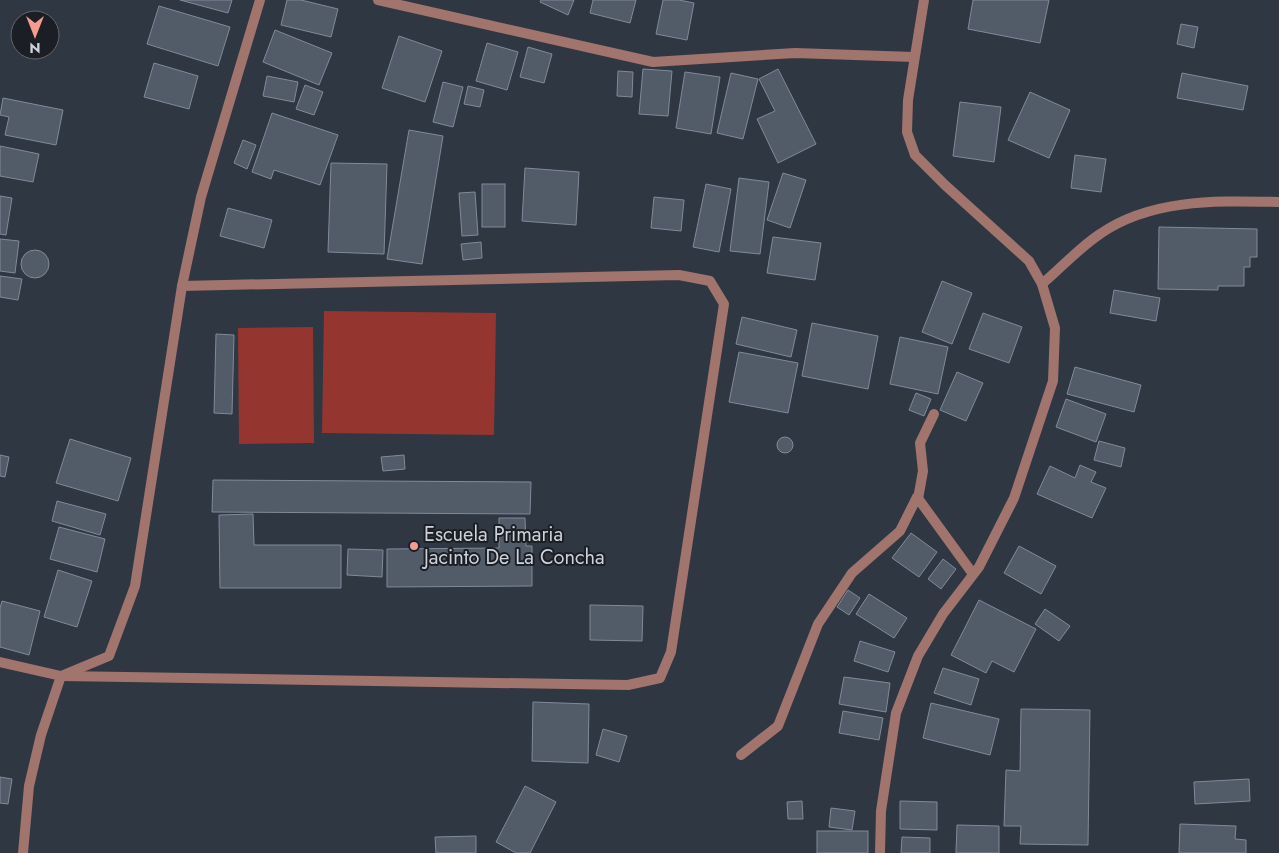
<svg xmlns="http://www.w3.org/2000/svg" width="1279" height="853" font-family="Jost,sans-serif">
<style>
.green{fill:#94362f}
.building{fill:#525b68;stroke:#818a99}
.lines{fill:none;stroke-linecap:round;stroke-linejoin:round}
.minor{stroke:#a1746e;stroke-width:10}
.poi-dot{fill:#f59c91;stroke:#1b1e24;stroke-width:2}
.labels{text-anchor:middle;stroke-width:4;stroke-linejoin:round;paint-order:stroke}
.poi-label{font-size:20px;fill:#ced3db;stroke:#1b1e24;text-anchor:start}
</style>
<rect width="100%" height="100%" fill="#2f3743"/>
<g class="green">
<path d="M 324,311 L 496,313 L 494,435 L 322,433 Z"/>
<path d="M 313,327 L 314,443 L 239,444 L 238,328 Z"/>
</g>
<g class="building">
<path d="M 180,0 L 232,0 L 228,13 Z"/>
<path d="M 287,0 L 301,0 L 338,9 L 331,37 L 281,25 Z"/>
<path d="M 541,0 L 574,0 L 568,15 L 540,2 Z"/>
<path d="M 593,0 L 636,0 L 630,23 L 590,13 Z"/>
<path d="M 663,0 L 679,0 L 694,3 L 687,40 L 656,34 Z"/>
<path d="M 973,0 L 1049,0 L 1040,43 L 968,29 Z"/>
<path d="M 159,6 L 230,27 L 218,66 L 147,44 Z"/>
<path d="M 1181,24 L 1198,27 L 1194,48 L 1177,44 Z"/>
<path d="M 275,30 L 332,53 L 319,85 L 263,62 Z"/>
<path d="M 399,36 L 442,51 L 425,102 L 382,88 Z"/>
<path d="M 487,43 L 518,52 L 507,90 L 476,81 Z"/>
<path d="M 528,47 L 552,54 L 544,83 L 520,77 Z"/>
<path d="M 154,63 L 198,76 L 189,109 L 144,97 Z"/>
<path d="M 643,69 L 672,71 L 668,116 L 639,114 Z"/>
<path d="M 778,69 L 816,144 L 778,163 L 757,119 L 775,111 L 759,79 Z"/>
<path d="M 618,71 L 633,72 L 632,97 L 617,96 Z"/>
<path d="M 685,72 L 720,77 L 711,134 L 676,128 Z"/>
<path d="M 731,73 L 758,79 L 743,139 L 717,133 Z"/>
<path d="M 1182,73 L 1248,86 L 1243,110 L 1177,98 Z"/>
<path d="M 267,76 L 298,82 L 294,102 L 263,96 Z"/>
<path d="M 443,82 L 463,87 L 453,127 L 433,122 Z"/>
<path d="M 305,85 L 323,92 L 314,115 L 296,109 Z"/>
<path d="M 468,86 L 484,90 L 480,107 L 464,104 Z"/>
<path d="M 1030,92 L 1070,110 L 1049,158 L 1008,140 Z"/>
<path d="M 3,98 L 63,110 L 56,145 L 5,135 L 9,117 L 0,115 Z"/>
<path d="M 960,102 L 1001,107 L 994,162 L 953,156 Z"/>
<path d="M 272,113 L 338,135 L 320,185 L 274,170 L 271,179 L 252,172 Z"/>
<path d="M 409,130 L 443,136 L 422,264 L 387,259 Z"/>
<path d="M 243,140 L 256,145 L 247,169 L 234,163 Z"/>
<path d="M 0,146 L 39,154 L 33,182 L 0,176 Z"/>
<path d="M 1075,155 L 1106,159 L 1101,192 L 1071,188 Z"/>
<path d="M 331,163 L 387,164 L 384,254 L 328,252 Z"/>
<path d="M 525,168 L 579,172 L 576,225 L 522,221 Z"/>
<path d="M 783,173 L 806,180 L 790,228 L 767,220 Z"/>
<path d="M 739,178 L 769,182 L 760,254 L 730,251 Z"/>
<rect x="482" y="184" width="23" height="43"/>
<path d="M 706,184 L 731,189 L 719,252 L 693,247 Z"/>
<path d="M 475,192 L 478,235 L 462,236 L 459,193 Z"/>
<path d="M 0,196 L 12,198 L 6,235 L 0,234 Z"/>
<path d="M 654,197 L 684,200 L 681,231 L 651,228 Z"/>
<path d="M 228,208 L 272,220 L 264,248 L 220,236 Z"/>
<path d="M 1159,227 L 1257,229 L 1257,257 L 1250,257 L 1250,267 L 1244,267 L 1244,286 L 1218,286 L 1218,290 L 1158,289 Z"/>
<path d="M 773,237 L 821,243 L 815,280 L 767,273 Z"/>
<path d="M 0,239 L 19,241 L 15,273 L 0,271 Z"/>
<path d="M 481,242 L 482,258 L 463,260 L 461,244 Z"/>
<circle cx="35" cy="264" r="14"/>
<path d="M 0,276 L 22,279 L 18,300 L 0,297 Z"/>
<path d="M 942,281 L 972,293 L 952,344 L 922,332 Z"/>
<path d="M 1114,290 L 1160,298 L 1156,321 L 1110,313 Z"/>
<path d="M 983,313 L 1022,327 L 1009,363 L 969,349 Z"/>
<path d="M 742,317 L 797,330 L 791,357 L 736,344 Z"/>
<path d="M 812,323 L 878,336 L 868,389 L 802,376 Z"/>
<path d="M 216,334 L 234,335 L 232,414 L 214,413 Z"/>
<path d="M 900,337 L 948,347 L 938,394 L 890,384 Z"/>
<path d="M 739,352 L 798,363 L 788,413 L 729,402 Z"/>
<path d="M 1075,367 L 1141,385 L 1134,412 L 1067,394 Z"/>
<path d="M 957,372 L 983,383 L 966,421 L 940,410 Z"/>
<path d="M 916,393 L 931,399 L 924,416 L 909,410 Z"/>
<path d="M 1066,399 L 1106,414 L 1096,442 L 1056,427 Z"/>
<circle cx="785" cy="445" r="8"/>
<path d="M 70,439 L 131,458 L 118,501 L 56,483 Z"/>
<path d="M 1099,441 L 1125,448 L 1121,467 L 1094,460 Z"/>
<path d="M 0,455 L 9,457 L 5,477 L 0,476 Z"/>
<path d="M 404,455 L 405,469 L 383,471 L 381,457 Z"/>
<path d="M 1080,465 L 1096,472 L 1091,482 L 1106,488 L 1092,518 L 1037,494 L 1050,466 L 1075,478 Z"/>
<path d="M 213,480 L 531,482 L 530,514 L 212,512 Z"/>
<path d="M 57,501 L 106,514 L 100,535 L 52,521 Z"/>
<path d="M 253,514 L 254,545 L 341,545 L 341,588 L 220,588 L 219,515 Z"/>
<path d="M 499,518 L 525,518 L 526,546 L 532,546 L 532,586 L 387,587 L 387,549 L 499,548 Z"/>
<path d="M 59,527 L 105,539 L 97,572 L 50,559 Z"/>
<path d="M 911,533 L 937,552 L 919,577 L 892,558 Z"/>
<path d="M 1019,546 L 1056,566 L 1041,594 L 1004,573 Z"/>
<path d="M 348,549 L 383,550 L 382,577 L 347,575 Z"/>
<path d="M 943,559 L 956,569 L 941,589 L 928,579 Z"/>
<path d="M 58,570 L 92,581 L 77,627 L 44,617 Z"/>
<path d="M 848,590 L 860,598 L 849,615 L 837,607 Z"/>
<path d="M 869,594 L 907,618 L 894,638 L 856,614 Z"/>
<path d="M 979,600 L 1036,629 L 1014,672 L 992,661 L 986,673 L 951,655 Z"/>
<path d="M 2,601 L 40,611 L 29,655 L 0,647 L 0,608 Z"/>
<path d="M 590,605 L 643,606 L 642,641 L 590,640 Z"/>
<path d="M 1045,609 L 1070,626 L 1059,641 L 1035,624 Z"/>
<path d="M 860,641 L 895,652 L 888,672 L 854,661 Z"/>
<path d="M 943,668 L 979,679 L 971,705 L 934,693 Z"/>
<path d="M 844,677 L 890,683 L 886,712 L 839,704 Z"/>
<path d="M 533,702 L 589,704 L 588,763 L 532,761 Z"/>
<path d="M 931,703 L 999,719 L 990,755 L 923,738 Z"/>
<path d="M 1021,709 L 1090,710 L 1088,845 L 1020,844 L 1021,826 L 1004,826 L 1006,770 L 1020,771 Z"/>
<path d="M 843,711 L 883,718 L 879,740 L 839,733 Z"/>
<path d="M 603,729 L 627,736 L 619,762 L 596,755 Z"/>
<path d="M 0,777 L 12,779 L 8,804 L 0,803 Z"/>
<path d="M 1249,779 L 1250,801 L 1195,804 L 1194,782 Z"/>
<path d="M 525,786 L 556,802 L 530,853 L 516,853 L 496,842 Z"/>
<path d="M 802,801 L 803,819 L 788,819 L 787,802 Z"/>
<path d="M 900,801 L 937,802 L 937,830 L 900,829 Z"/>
<path d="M 831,808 L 855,811 L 852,830 L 829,827 Z"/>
<path d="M 1180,824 L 1236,826 L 1235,839 L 1246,840 L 1246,853 L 1179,853 Z"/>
<path d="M 957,825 L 999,826 L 999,853 L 956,853 Z"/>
<rect x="817" y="831" width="51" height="22"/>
<path d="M 476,836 L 476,853 L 436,853 L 435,837 Z"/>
<path d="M 902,837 L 930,838 L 930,853 L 901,853 Z"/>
</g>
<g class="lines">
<g class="minor">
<path d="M 378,0 L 653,62 L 795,53 L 914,57"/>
<path d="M 1042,284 C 1061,268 1080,247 1100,234 C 1152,198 1219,201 1279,202"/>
<path d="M 918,499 L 923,471 L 920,443 L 934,414"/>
<path d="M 0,662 L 61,676 L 628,685 L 660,678 L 671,652 L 724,304 L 710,281 L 679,275 L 182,286"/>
<path d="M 741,755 L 778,726 L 818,624 L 852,573 L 900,531 L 917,497 L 973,574"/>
<path d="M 23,853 L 29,786 L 41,735 L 61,676 L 109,656 L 135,586 L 182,286 L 201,197 L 260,0"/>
<path d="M 880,853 L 881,811 L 896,713 L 918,656 L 943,614 L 979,567 L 1014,498 L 1053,381 L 1055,328 L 1042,284 L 1029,261 L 945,185 L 915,155 L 907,132 L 908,100 L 924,0"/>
</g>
</g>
<circle class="poi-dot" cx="414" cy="546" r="5"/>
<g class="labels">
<g class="poi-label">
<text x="424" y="541">Escuela Primaria<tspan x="424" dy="23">Jacinto De La Concha</tspan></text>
</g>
</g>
<g transform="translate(35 35) rotate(180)"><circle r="24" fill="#1b1e24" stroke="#63666d"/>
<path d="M0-4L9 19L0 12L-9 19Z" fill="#f59c91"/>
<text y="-8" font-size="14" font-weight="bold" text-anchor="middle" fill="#ced3db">N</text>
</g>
</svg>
